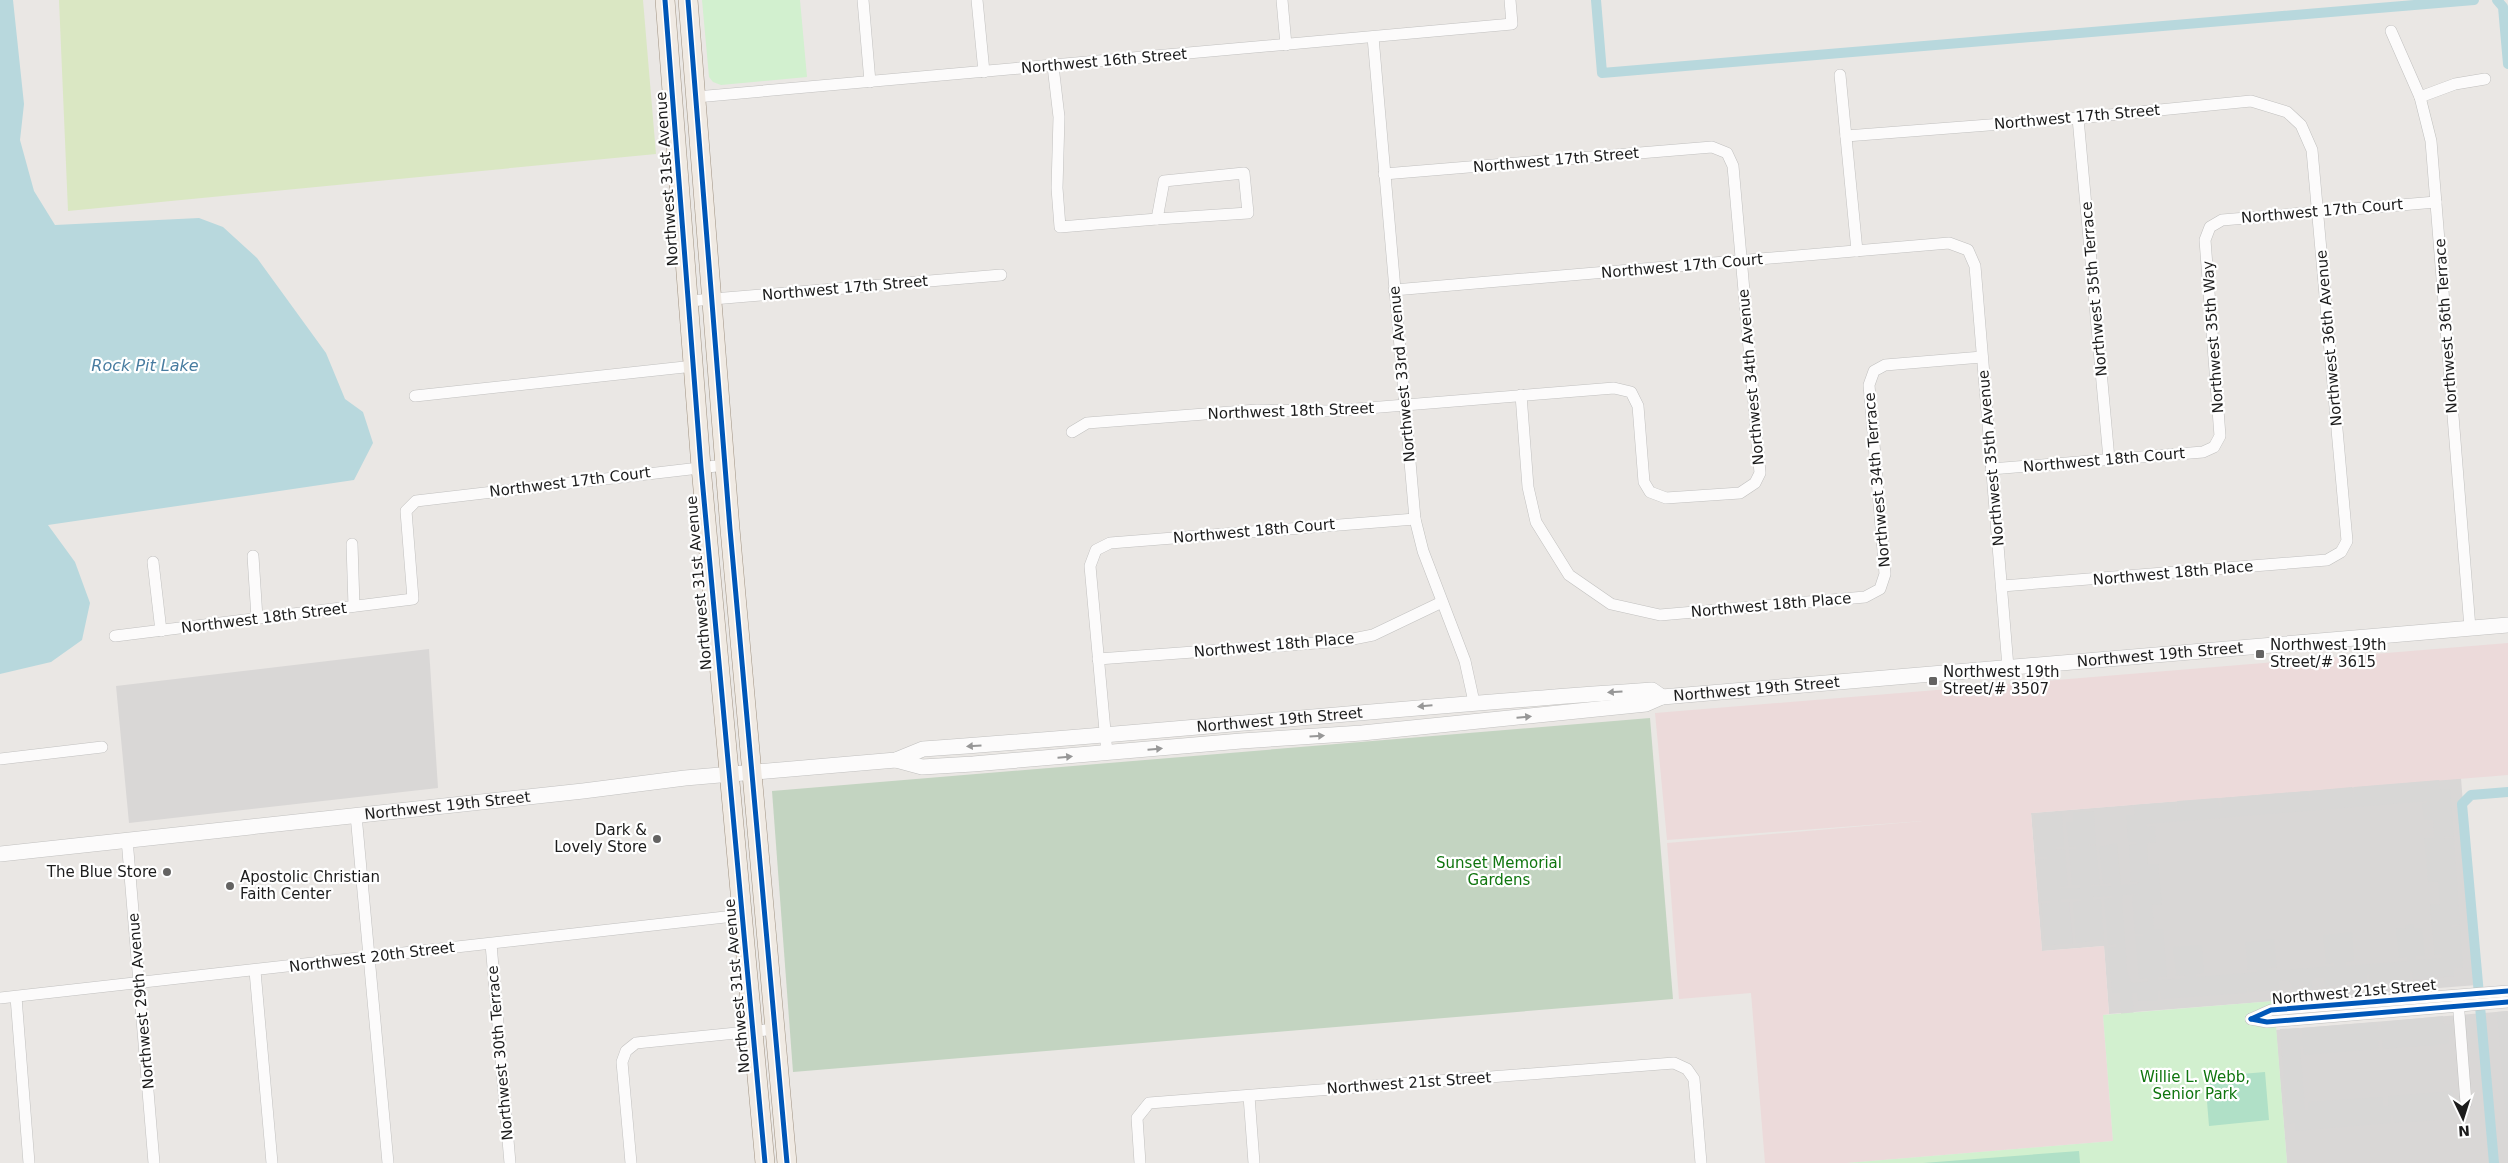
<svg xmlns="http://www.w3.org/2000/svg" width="2508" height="1163" font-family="'DejaVu Sans',sans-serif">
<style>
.residential{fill:#d9d7d6}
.commercial{fill:#ecdada}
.religious{fill:#d8d7d6;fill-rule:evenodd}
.grass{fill:#dae7c3}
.cemetery{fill:#c3d4c1}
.park{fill:#d2f0cf}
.pitch{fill:#b0e0c7}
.water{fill:#b8d8dd}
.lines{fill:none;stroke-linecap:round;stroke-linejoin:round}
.canal{stroke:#b8d8dd;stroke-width:10}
.minor-casing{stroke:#c1c0bf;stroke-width:12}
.tertiary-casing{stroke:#c1c0bf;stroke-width:16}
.primary-casing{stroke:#9f9282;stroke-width:20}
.minor{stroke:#fcfbfb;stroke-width:11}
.tertiary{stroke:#fcfbfb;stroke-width:15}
.primary{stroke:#f0eae3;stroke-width:19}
.cycleway-casing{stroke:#fff;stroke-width:8}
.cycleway{stroke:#0057b8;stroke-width:5}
.oneway{fill:#979797}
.poi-dot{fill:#646362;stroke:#fff;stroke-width:2}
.labels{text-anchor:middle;stroke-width:4.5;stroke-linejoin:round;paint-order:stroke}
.street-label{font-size:15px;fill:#1c1c1c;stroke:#fff}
.poi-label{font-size:15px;fill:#1c1c1c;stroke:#fff;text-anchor:start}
.park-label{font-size:15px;fill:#0f750e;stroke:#fff}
.water-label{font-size:16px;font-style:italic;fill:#487ca0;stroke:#fff}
</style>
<rect width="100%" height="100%" fill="#eae7e4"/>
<g class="residential">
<path d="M 429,649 L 438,788 L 129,823 L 116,686 Z"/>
<path d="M 2461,778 L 2477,985 L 2109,1014 L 2104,946 L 2042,951 L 2031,813 Z"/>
<path d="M 2508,1011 L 2508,1163 L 2287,1163 L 2276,1030 Z"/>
</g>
<path class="commercial" d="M 2508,643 L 2508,775 L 2031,813 L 2042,951 L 2104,946 L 2109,1014 L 2103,1015 L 2113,1141 L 1847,1163 L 1765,1163 L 1751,993 L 1679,999 L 1667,843 L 1923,821 L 1667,840 L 1655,713 Z"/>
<g class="religious">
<path d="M 2439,780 L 2440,790 L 2450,789 L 2454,836 L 2444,837 L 2444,839 L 2454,838 L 2460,924 L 2451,925 L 2452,927 L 2460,926 L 2463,967 L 2454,968 L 2454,976 L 2413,980 L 2412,971 L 2410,972 L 2410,980 L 2370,983 L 2369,975 L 2367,974 L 2367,983 L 2325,986 L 2324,978 L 2315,978 L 2311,982 L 2315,998 L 2305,998 L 2305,986 L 2303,983 L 2299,983 L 2300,999 L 2293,1000 L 2292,985 L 2288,980 L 2279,981 L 2279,990 L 2249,992 L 2246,984 L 2247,993 L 2161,999 L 2160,991 L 2158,990 L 2158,1000 L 2138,1001 L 2137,993 L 2132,993 L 2134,1017 L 2121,1015 L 2120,993 L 2112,993 L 2108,948 L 2116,947 L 2116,944 L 2108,945 L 2104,899 L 2112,898 L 2112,896 L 2093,897 L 2093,900 L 2101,899 L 2104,940 L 2076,943 L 2073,902 L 2081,901 L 2081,899 L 2061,899 L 2061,902 L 2069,902 L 2073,943 L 2045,946 L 2041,904 L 2050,903 L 2051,901 L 2041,901 L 2038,860 L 2047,859 L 2047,857 L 2038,857 L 2034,815 L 2062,812 L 2064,847 L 2056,847 L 2056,850 L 2065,849 L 2068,886 L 2060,887 L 2060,889 L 2080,888 L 2080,885 L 2072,885 L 2069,849 L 2076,849 L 2076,846 L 2069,847 L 2066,822 L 2073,822 L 2073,812 L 2094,811 L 2096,844 L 2087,845 L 2096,846 L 2100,884 L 2091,885 L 2091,887 L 2111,886 L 2111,883 L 2103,884 L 2099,847 L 2117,843 L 2121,885 L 2137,884 L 2139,881 L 2131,882 L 2129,845 L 2136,844 L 2136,842 L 2128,842 L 2126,815 L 2135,815 L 2134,805 L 2175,802 L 2176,811 L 2178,811 L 2177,801 L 2218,798 L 2219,806 L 2222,806 L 2221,798 L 2308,791 L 2310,800 L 2310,791 L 2352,787 L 2354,796 L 2354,787 ZM 2430,801 L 2422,804 L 2424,820 L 2433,820 L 2434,838 L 2424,839 L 2428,882 L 2438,881 L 2440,904 L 2430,905 L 2435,955 L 2442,955 L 2441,958 L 2416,960 L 2416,956 L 2425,956 L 2422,928 L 2414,928 L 2413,924 L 2405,925 L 2406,928 L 2396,929 L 2399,958 L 2407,957 L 2407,961 L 2346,966 L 2346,962 L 2354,961 L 2352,932 L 2323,935 L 2326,964 L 2334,963 L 2334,966 L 2268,971 L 2268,968 L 2277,967 L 2274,939 L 2245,942 L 2248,970 L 2256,969 L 2257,972 L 2196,977 L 2196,974 L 2204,973 L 2202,945 L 2173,947 L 2176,976 L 2185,975 L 2185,978 L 2158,980 L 2158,977 L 2167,976 L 2163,929 L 2154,929 L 2152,905 L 2162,904 L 2158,864 L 2148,864 L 2147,843 L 2156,842 L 2155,826 L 2147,827 L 2146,824 ZM 2141,894 L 2132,896 L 2135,934 L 2144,934 L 2143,936 L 2135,936 L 2139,979 L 2147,978 L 2148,981 L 2134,983 L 2131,982 L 2127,970 L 2122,899 L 2123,895 Z"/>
<path d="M 2507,1011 L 2508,1020 L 2508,1139 L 2497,1012 Z"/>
<path d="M 2443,1016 L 2444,1025 L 2453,1024 L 2453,1035 L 2449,1036 L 2449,1044 L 2383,1049 L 2382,1040 L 2378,1040 L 2379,1049 L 2304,1055 L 2303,1046 L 2300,1046 L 2305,1110 L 2308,1110 L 2308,1102 L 2383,1097 L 2383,1106 L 2389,1106 L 2388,1096 L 2453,1091 L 2454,1099 L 2458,1099 L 2459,1110 L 2456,1111 L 2456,1119 L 2394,1123 L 2393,1115 L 2391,1115 L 2391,1123 L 2295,1131 L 2295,1123 L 2287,1124 L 2280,1029 L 2299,1028 L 2300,1037 L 2302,1037 L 2302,1028 L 2377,1022 L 2378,1030 L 2381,1030 L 2381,1022 Z"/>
</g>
<path class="grass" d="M 59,0 L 643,0 L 656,154 L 68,211 Z"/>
<path class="cemetery" d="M 1650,718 L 1673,999 L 793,1072 L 772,791 Z"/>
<g class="park">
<path d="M 702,0 L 800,0 L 807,77 L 721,85 L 713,82 L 709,77 Z"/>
<path d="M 2274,1001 L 2287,1163 L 1847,1163 L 2113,1141 L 2103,1015 Z"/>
</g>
<g class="pitch">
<path d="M 2265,1072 L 2269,1120 L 2209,1126 L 2205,1077 Z"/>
<path d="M 2079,1151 L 2080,1163 L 1923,1163 Z"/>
</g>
<path class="water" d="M 0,0 L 13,0 L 24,104 L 20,140 L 34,191 L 55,225 L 199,218 L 223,227 L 257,258 L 326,353 L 345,399 L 363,412 L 373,443 L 354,480 L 48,525 L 75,562 L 90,603 L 82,640 L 51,662 L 0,674 Z"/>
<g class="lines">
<g class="canal">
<path d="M 1596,0 L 1602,73 L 2474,0"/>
<path d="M 2497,0 L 2503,7 L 2508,64"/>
<path d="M 2494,1163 L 2462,804 L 2471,795 L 2508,792"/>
</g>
<g class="minor-casing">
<g id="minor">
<path d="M 863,0 L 870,82"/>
<path d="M 977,0 L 984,72"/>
<path d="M 1282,0 L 1286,45"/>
<path d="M 2391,31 L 2420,97 L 2431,141 L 2470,628"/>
<path d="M 1373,37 L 1415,519 L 1423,551 L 1465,661 L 1474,702"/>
<path d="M 1053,66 L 1059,117 L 1057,188 L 1060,227 L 1157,219"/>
<path d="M 1840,75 L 1857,251"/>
<path d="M 696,97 L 1512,24 L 1510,0"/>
<path d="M 2420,97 L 2455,84 L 2485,79"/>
<path d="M 2078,118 L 2109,459"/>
<path d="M 1846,136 L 2078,118 L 2251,101 L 2287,112 L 2301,125 L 2312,150 L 2347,541 L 2341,552 L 2327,560 L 2002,586"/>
<path d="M 1244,173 L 1248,213 L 1157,219 L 1164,181 Z"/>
<path d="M 1394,290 L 1949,243 L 1968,250 L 1975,266 L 2008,667"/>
<path d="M 689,301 L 1001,275"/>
<path d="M 1521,395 L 1528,487 L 1536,522 L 1569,575 L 1611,604 L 1660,615 L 1865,597 L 1880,589 L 1885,574 L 1869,385 L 1874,371 L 1885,365 L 1982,357"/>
<path d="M 415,396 L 694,366"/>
<path d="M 1072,432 L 1087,423 L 1257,410 L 1331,411 L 1614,388 L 1631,392 L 1638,406 L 1644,482 L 1650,492 L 1666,498 L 1740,493 L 1755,483 L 1760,473 L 1733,166 L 1727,153 L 1712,147 L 1384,174"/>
<path d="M 1991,469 L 2203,452 L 2214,447 L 2220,436 L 2205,240 L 2210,227 L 2222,220 L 2436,202"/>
<path d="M 352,544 L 354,606"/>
<path d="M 253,556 L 257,618"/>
<path d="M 153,562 L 161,631"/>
<path d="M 115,636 L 413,599 L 406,511 L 416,501 L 725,465"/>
<path d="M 1098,659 L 1343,641 L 1373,635 L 1442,602"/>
<path d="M 1107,753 L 1090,566 L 1096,550 L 1110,543 L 1415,519"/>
<path d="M 0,759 L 102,747"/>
<path d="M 356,815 L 388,1163"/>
<path d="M 127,839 L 154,1163"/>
<path d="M 491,944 L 510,1163"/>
<path d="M 255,971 L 272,1163"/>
<path d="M 16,997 L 29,1163"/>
<path d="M 0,998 L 743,915"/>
<path d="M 2458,1000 L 2466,1103"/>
<path d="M 2251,1019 L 2271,1010 L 2508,991"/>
<path d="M 2251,1019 L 2267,1022 L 2508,1002"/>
<path d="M 1249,1096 L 1254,1163"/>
<path d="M 631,1163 L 622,1062 L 626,1051 L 636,1043 L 776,1029"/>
<path d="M 1140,1163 L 1137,1118 L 1149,1103 L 1674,1063 L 1687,1069 L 1694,1079 L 1701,1163"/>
</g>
</g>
<g class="tertiary-casing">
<g id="tertiary">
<path id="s1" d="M 896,760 L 922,767 L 973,764 L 1241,741 L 1362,733 L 1646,704 L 1662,697 L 2508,625"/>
<path id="s2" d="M 0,854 L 583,791 L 685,778 L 896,760 L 923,749 C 1166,732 1408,706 1652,690 L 1662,697"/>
</g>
</g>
<g class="primary-casing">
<g id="primary">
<path d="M 665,0 L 701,467 L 765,1163"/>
<path d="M 688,0 L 730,529 L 787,1163"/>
</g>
</g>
<use href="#minor" class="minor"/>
<use href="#tertiary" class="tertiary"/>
<use href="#primary" class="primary"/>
<g class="cycleway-casing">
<g id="cycleway">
<path d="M 665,0 L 701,467 L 765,1163"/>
<path d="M 688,0 L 730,529 L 787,1163"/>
<path d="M 2251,1019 L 2271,1010 L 2508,991"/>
<path d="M 2251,1019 L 2267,1022 L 2508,1002"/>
</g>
</g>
<use href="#cycleway" class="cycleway"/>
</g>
<defs><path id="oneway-solid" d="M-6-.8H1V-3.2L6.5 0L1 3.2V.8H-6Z" transform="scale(1.25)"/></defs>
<g class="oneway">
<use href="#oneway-solid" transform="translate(1615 692) rotate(176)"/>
<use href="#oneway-solid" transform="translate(1425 706) rotate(175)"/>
<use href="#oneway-solid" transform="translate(1524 717) rotate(-5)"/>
<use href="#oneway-solid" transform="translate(1317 736) rotate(-4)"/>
<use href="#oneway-solid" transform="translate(974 746) rotate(176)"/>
<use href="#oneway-solid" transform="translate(1155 749) rotate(-5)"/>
<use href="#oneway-solid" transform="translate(1065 757) rotate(-5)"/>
</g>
<g class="poi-dot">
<rect x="2255" y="649" width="10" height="10" rx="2.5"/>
<rect x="1928" y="676" width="10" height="10" rx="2.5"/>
<circle cx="657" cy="839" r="5"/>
<circle cx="167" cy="872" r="5"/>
<circle cx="230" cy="886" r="5"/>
</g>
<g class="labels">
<g class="street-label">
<text transform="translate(1104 61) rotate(-5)" y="5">Northwest 16th Street</text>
<text transform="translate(2077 117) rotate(-5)" y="5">Northwest 17th Street</text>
<text transform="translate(1556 160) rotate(-5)" y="5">Northwest 17th Street</text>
<text transform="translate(667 179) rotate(-94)" y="5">Northwest 31st Avenue</text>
<text transform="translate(2322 211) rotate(-5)" y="5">Northwest 17th Court</text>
<text transform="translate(1682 266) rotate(-5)" y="5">Northwest 17th Court</text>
<text transform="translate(845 288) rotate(-5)" y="5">Northwest 17th Street</text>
<text transform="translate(2094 289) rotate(-95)" y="5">Northwest 35th Terrace</text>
<text transform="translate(2446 326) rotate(-94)" y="5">Northwest 36th Terrace</text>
<text transform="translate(2213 337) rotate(-94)" y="5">Northwest 35th Way</text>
<text transform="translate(2329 338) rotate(-95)" y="5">Northwest 36th Avenue</text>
<text transform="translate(1402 374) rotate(-95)" y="5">Northwest 33rd Avenue</text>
<text transform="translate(1751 377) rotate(-95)" y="5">Northwest 34th Avenue</text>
<text transform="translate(1291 411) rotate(-2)" y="5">Northwest 18th Street</text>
<text transform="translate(1991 458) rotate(-95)" y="5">Northwest 35th Avenue</text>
<text transform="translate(2104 460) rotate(-5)" y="5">Northwest 18th Court</text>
<text transform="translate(1877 480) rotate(-95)" y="5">Northwest 34th Terrace</text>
<text transform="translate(570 482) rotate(-7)" y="5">Northwest 17th Court</text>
<text transform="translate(1254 531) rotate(-5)" y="5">Northwest 18th Court</text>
<text transform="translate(2173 573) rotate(-5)" y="5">Northwest 18th Place</text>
<text transform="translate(699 583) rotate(-95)" y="5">Northwest 31st Avenue</text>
<text transform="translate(1771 605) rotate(-5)" y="5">Northwest 18th Place</text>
<text transform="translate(264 618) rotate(-7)" y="5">Northwest 18th Street</text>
<text transform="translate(1274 645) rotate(-5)" y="5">Northwest 18th Place</text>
<text dy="5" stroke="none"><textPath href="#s1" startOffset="1271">Northwest 19th Street</textPath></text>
<text dy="5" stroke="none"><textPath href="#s1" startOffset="866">Northwest 19th Street</textPath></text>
<text dy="5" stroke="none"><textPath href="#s2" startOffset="1288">Northwest 19th Street</textPath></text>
<text dy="5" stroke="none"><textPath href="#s2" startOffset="450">Northwest 19th Street</textPath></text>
<text transform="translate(372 957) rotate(-7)" y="5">Northwest 20th Street</text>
<text transform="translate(737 986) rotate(-95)" y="5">Northwest 31st Avenue</text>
<text transform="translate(2354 992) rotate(-5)" y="5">Northwest 21st Street</text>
<text transform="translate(141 1001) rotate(-95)" y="5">Northwest 29th Avenue</text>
<text transform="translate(500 1053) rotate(-95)" y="5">Northwest 30th Terrace</text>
<text transform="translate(1409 1083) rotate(-4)" y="5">Northwest 21st Street</text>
</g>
<g class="poi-label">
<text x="2270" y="650">Northwest 19th<tspan x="2270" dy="17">Street/# 3615</tspan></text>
<text x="1943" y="677">Northwest 19th<tspan x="1943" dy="17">Street/# 3507</tspan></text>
<text x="647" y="835" text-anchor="end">Dark &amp;<tspan x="647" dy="17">Lovely Store</tspan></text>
<text x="157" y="877" text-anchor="end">The Blue Store</text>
<text x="240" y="882">Apostolic Christian<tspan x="240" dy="17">Faith Center</tspan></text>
</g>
<g class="park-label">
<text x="1499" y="868">Sunset Memorial<tspan x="1499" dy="17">Gardens</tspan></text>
<text x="2195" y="1082">Willie L. Webb,<tspan x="2195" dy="17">Senior Park</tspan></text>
</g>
<g class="water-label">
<text x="145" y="371">Rock Pit Lake</text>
</g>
</g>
<g transform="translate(2463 1118) rotate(176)" stroke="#ffffff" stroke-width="4" paint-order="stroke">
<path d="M0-4L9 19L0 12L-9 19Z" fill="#1c1c1c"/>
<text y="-8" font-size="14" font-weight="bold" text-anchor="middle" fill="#1c1c1c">N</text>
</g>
</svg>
